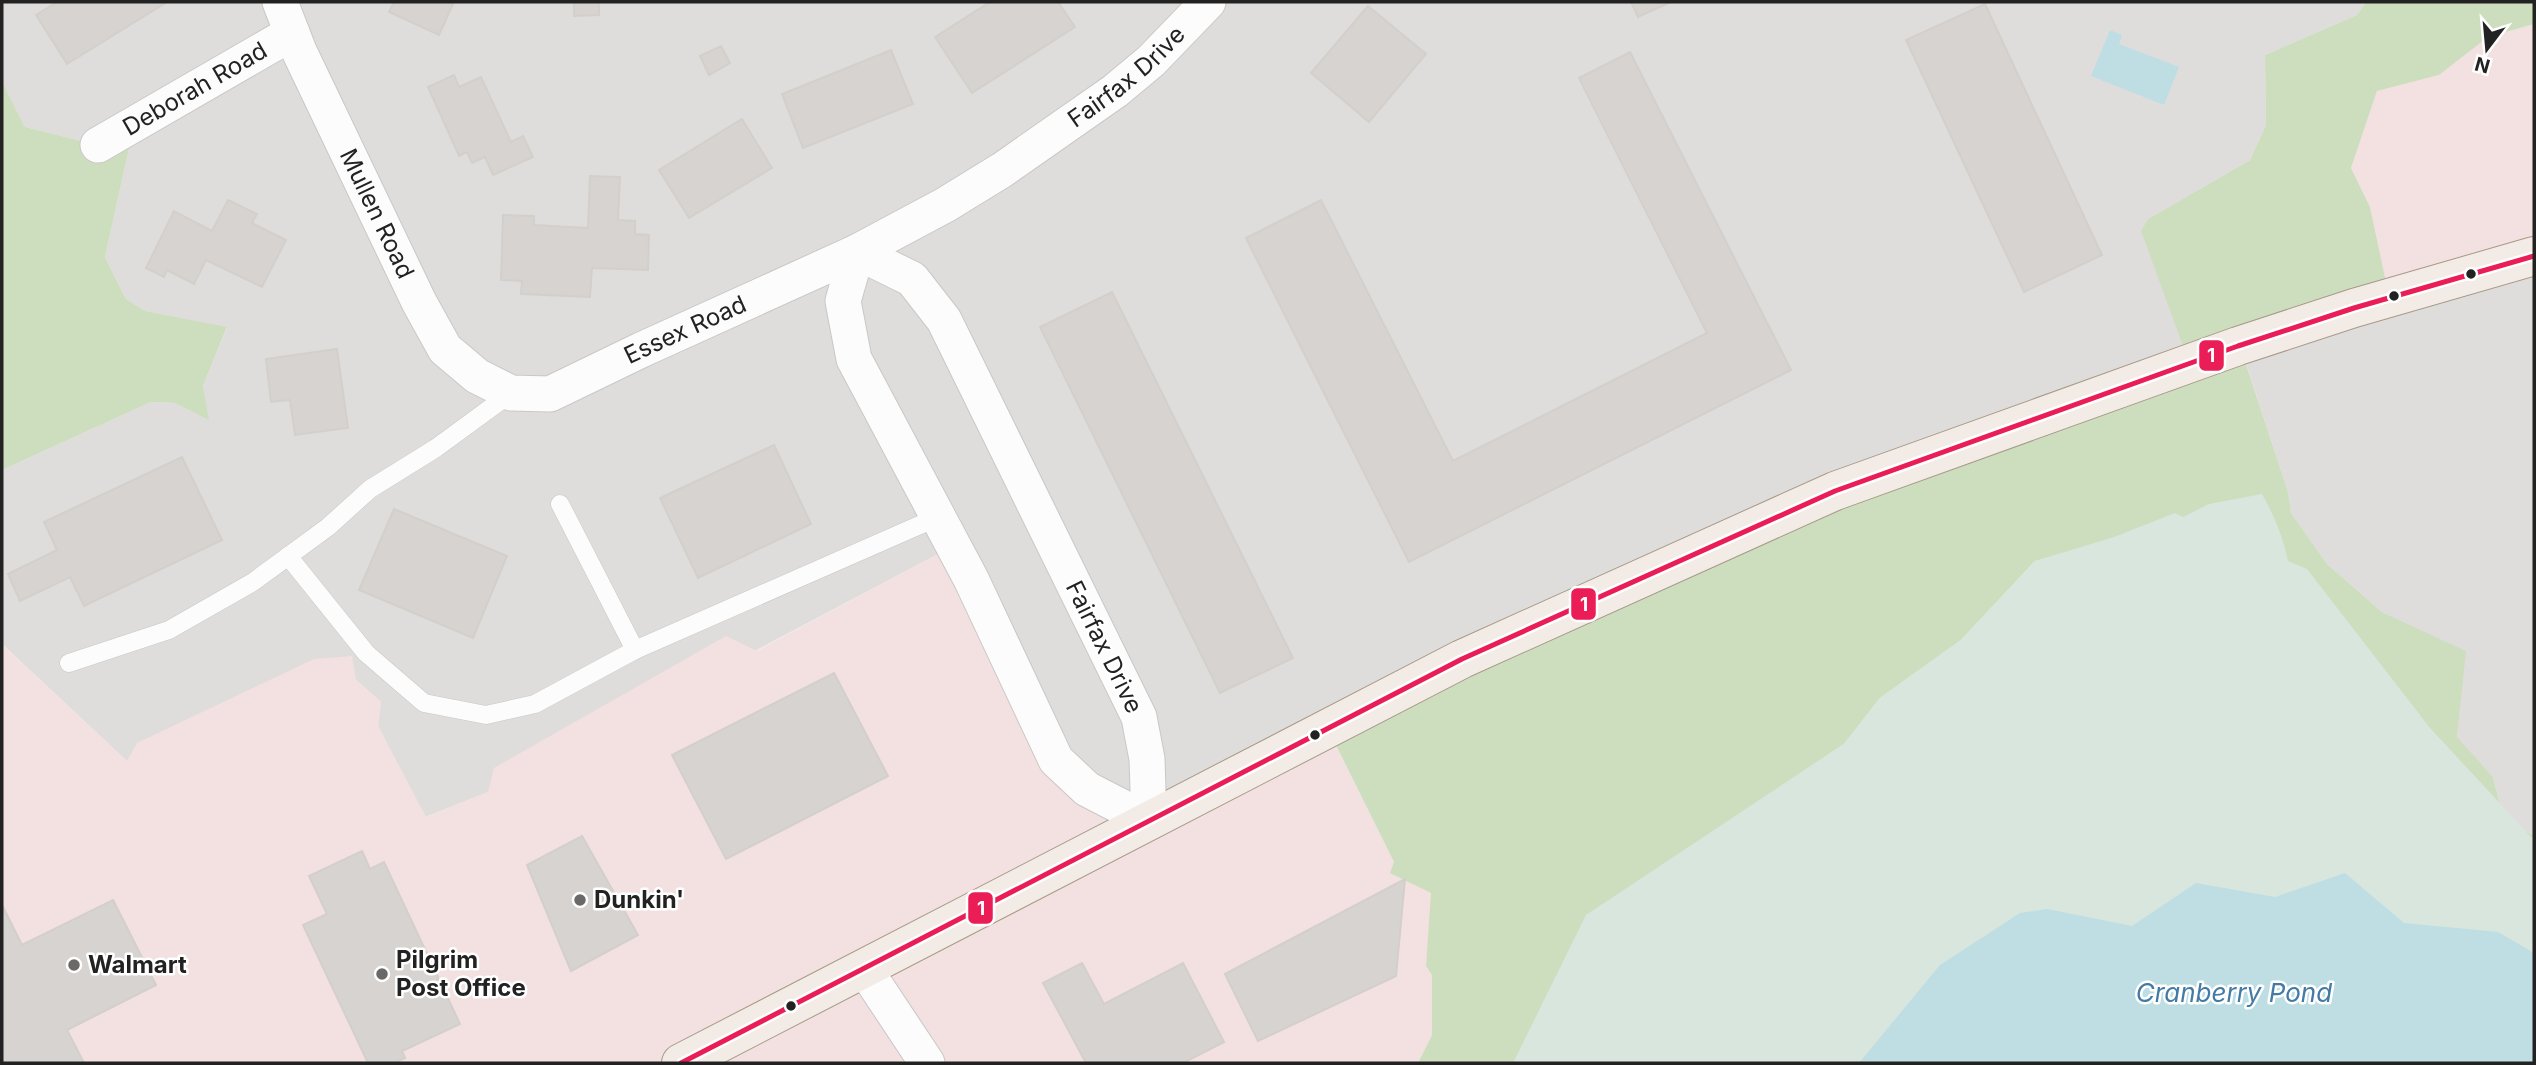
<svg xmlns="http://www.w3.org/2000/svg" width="2536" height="1065" font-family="Inter,sans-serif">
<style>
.residential{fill:#dfdddc}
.commercial{fill:#f2e1e0}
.forest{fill:#cddebf}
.wetland{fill:#d8e6dd}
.water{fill:#bedee3}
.building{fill:#d7d3d1;stroke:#d3cfcb;stroke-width:2}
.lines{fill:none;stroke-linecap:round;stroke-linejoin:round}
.service-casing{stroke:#c9c8c6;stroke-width:19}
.minor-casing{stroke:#c9c8c6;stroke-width:37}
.primary-casing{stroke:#a79986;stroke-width:40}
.service{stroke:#fdfcfc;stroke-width:18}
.minor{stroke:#fdfcfc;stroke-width:35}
.primary{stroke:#f3ece6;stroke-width:38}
.bus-1-casing{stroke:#fff;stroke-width:10}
.bus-1{stroke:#ea1d57;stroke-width:5}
.bus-dot{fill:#222;stroke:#fff;stroke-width:2.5}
.poi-dot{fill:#6a6968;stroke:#fff;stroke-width:2.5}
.labels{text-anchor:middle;stroke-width:5;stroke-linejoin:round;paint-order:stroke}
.street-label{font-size:24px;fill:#222;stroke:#fff}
.poi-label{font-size:24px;font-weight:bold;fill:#222;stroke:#fff;text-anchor:start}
.water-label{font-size:26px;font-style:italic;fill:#437ba6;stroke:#fff}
.line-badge{stroke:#fff;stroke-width:2.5}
.badge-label{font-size:19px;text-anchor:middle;font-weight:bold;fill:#fff}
</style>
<rect width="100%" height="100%" fill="#f0edea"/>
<g class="residential">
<path d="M 2,2 L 2366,2 L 2357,15 L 2265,55 L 2266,125 L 2250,160 L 2148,219 L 2187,358 L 1179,810 L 1078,785 L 940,553 L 488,792 L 425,817 L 378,726 L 381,702 L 356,680 L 127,761 L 2,644 L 2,470 L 151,402 L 175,403 L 208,419 L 203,386 L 227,328 L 145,311 L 126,299 L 105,257 L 132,135 L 98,145 L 25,127 L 2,81 Z"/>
<path d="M 2534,264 L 2534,836 L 2503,817 L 2493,777 L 2457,738 L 2465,651 L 2382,612 L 2327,564 L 2291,513 L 2288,492 L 2241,348 Z"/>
</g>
<g class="commercial">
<path d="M 2534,24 L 2534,264 L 2390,301 L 2370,207 L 2351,168 L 2377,91 L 2439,75 L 2488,37 Z"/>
<path d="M 940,553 L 1051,758 L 1127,818 L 1331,735 L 1394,862 L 1432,892 L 1426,966 L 1432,975 L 1432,1035 L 1418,1063 L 2,1063 L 2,645 L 127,761 L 137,743 L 314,659 L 352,656 L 356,680 L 381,702 L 378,726 L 426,817 L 488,792 L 494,768 L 726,636 L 757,651 Z"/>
</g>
<g class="forest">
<path d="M 2366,2 L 2534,2 L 2534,24 L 2488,37 L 2439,75 L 2377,91 L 2351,168 L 2370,207 L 2390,301 L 2241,349 L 2288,492 L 2291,513 L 2327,564 L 2382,612 L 2466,651 L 2457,737 L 2493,777 L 2503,817 L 2534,836 L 2534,953 L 2156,530 L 2035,561 L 1961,640 L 1880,698 L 1841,748 L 1524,1063 L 1418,1063 L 1432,1035 L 1432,975 L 1426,966 L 1431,893 L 1390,873 L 1394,862 L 1331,735 L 1337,726 L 2187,357 L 2141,231 L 2148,219 L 2250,160 L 2266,125 L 2265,55 L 2357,15 Z"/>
<path d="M 2,81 L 25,127 L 98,145 L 132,135 L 105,257 L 126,299 L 145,311 L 227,327 L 203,386 L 209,420 L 175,403 L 151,402 L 2,470 Z"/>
</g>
<path class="wetland" d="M 2262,494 C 2274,515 2283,537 2288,561 L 2307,569 L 2430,728 L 2534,840 L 2534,990 L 1913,1063 L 1513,1063 L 1586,915 L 1845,743 L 1880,698 L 1961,640 L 2035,561 L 2114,537 L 2175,513 L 2183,517 L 2209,504 Z"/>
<g class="water">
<path d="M 2110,30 L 2122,35 L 2119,44 L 2179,67 L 2164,105 L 2091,76 Z"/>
<path d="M 2345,873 L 2404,923 L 2498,932 L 2534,953 L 2534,1063 L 1859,1063 L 1940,965 L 2020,913 L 2047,909 L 2132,926 L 2196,883 L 2275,897 Z"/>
</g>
<g class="building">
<path d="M 57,2 L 167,2 L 67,64 L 36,15 Z"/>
<path d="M 394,2 L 454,2 L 439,35 L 389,12 Z"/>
<path d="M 574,2 L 599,2 L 599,15 L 574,16 Z"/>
<path d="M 990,2 L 1058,2 L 1075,27 L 972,93 L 935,37 Z"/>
<path d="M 1631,2 L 1671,2 L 1638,17 Z"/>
<path d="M 1985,4 L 2102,255 L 2024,292 L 1906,40 Z"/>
<path d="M 1368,6 L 1426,54 L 1369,122 L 1311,73 Z"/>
<path d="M 721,46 L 730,63 L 709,75 L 700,56 Z"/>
<path d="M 891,50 L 913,104 L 803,148 L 782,94 Z"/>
<path d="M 1630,52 L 1791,370 L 1409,562 L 1246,238 L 1321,200 L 1453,461 L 1707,333 L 1579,78 Z"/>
<path d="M 454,75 L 459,87 L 481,77 L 511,142 L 523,136 L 533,157 L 493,175 L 485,157 L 472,163 L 467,152 L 459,156 L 428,87 Z"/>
<path d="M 742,119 L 772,168 L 689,218 L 659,170 Z"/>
<path d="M 590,176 L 620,177 L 618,220 L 635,221 L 635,234 L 649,235 L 648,270 L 592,268 L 590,297 L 521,294 L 522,281 L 501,280 L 503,215 L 534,216 L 534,225 L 588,228 Z"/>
<path d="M 228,200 L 257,214 L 252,223 L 286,240 L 262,287 L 206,260 L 194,284 L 167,270 L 164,277 L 146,268 L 174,211 L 212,231 Z"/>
<path d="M 1112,292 L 1293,658 L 1220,693 L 1040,327 Z"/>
<path d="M 337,349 L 348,428 L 295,435 L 290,400 L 271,402 L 266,359 Z"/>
<path d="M 774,445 L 811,524 L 698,578 L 660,498 Z"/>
<path d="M 182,457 L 222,540 L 84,606 L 70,577 L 20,601 L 8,574 L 57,550 L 44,522 Z"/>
<path d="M 394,509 L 507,556 L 473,638 L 359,590 Z"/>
<path d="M 834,673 L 888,776 L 726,859 L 672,755 Z"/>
<path d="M 582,836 L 638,935 L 571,971 L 527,865 Z"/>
<path d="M 362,851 L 370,869 L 384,862 L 460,1024 L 402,1051 L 405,1058 L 394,1063 L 368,1063 L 303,925 L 327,914 L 309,876 Z"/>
<path d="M 1405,879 L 1396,976 L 1258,1041 L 1225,974 Z"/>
<path d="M 113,900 L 156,985 L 67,1030 L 84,1063 L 2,1063 L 2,905 L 22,945 Z"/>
<path d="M 1082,963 L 1104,1004 L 1183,963 L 1224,1042 L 1183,1063 L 1086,1063 L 1043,983 Z"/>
</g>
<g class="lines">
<g class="service-casing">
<g id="service">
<path d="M 560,504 L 635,650 L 938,517"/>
<path d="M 288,556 L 366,653 L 424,703 L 486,715 L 535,704 L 635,650"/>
<path d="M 69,663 L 169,630 L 253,582 L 328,527 L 370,489 L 436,448 L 511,393"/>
</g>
</g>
<g class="minor-casing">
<g id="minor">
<path id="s1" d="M 280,2 L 299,51 L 419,302 L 445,349 L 477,376 L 511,393 L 550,394 L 641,350 L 857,252 L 945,205 L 1002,170 L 1115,91 L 1151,61 L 1208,2"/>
<path id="s2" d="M 98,145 L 292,33"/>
<path d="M 857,252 L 912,279 L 944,320 L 1139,717 L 1147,759 L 1149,821 L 1087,789 L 1056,760 L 971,579 L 854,359 L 843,301 Z"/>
<path d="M 864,968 L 927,1063"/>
</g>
</g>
<g class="primary-casing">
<path id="primary" d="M 681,1063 L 1462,659 L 1835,491 L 2238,346 L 2354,308 L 2534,256"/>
</g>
<use href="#service" class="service"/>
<use href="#minor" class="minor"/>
<use href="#primary" class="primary"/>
<g class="bus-1-casing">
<path id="bus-1" d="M 681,1063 L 1462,659 L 1835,491 L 2238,346 L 2354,308 L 2534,256"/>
</g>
<use href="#bus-1" class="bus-1"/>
</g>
<g class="bus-dot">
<circle cx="2471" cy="274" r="6"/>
<circle cx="2394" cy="296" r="6"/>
<circle cx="1315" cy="735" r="6"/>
<circle cx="791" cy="1006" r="6"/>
</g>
<g class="poi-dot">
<circle cx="580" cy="900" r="7"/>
<circle cx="74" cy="965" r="7"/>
<circle cx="382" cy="974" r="7"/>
</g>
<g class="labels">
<g class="street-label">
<text dy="8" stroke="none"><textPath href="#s1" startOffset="1164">Fairfax Drive</textPath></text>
<text dy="8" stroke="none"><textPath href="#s2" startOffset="112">Deborah Road</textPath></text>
<text dy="8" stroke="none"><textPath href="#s1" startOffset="233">Mullen Road</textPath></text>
<text dy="8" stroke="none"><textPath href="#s1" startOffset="653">Essex Road</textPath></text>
<text transform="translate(1104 647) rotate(64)" y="8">Fairfax Drive</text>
</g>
<g class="poi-label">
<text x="594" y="908">Dunkin'</text>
<text x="396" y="968">Pilgrim<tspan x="396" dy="28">Post Office</tspan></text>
<text x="88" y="973">Walmart</text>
</g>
<g class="water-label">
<text x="2234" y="1002">Cranberry Pond</text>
</g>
</g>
<g class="line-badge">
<rect x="2198" y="339" width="27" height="33" rx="7" fill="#ea1d57"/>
<rect x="1570" y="587" width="27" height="34" rx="7" fill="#ea1d57"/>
<rect x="967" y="891" width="27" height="34" rx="7" fill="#ea1d57"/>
</g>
<g class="badge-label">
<text x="2211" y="362">1</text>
<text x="1584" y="611">1</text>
<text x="981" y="915">1</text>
</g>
<rect width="2536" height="1065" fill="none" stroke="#222222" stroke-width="7"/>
<g transform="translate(2487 49) rotate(196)" stroke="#ffffff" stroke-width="5" paint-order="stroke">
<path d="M0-5L12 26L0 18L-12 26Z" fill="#222222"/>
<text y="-10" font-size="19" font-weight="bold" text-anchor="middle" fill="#222222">N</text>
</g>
</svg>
